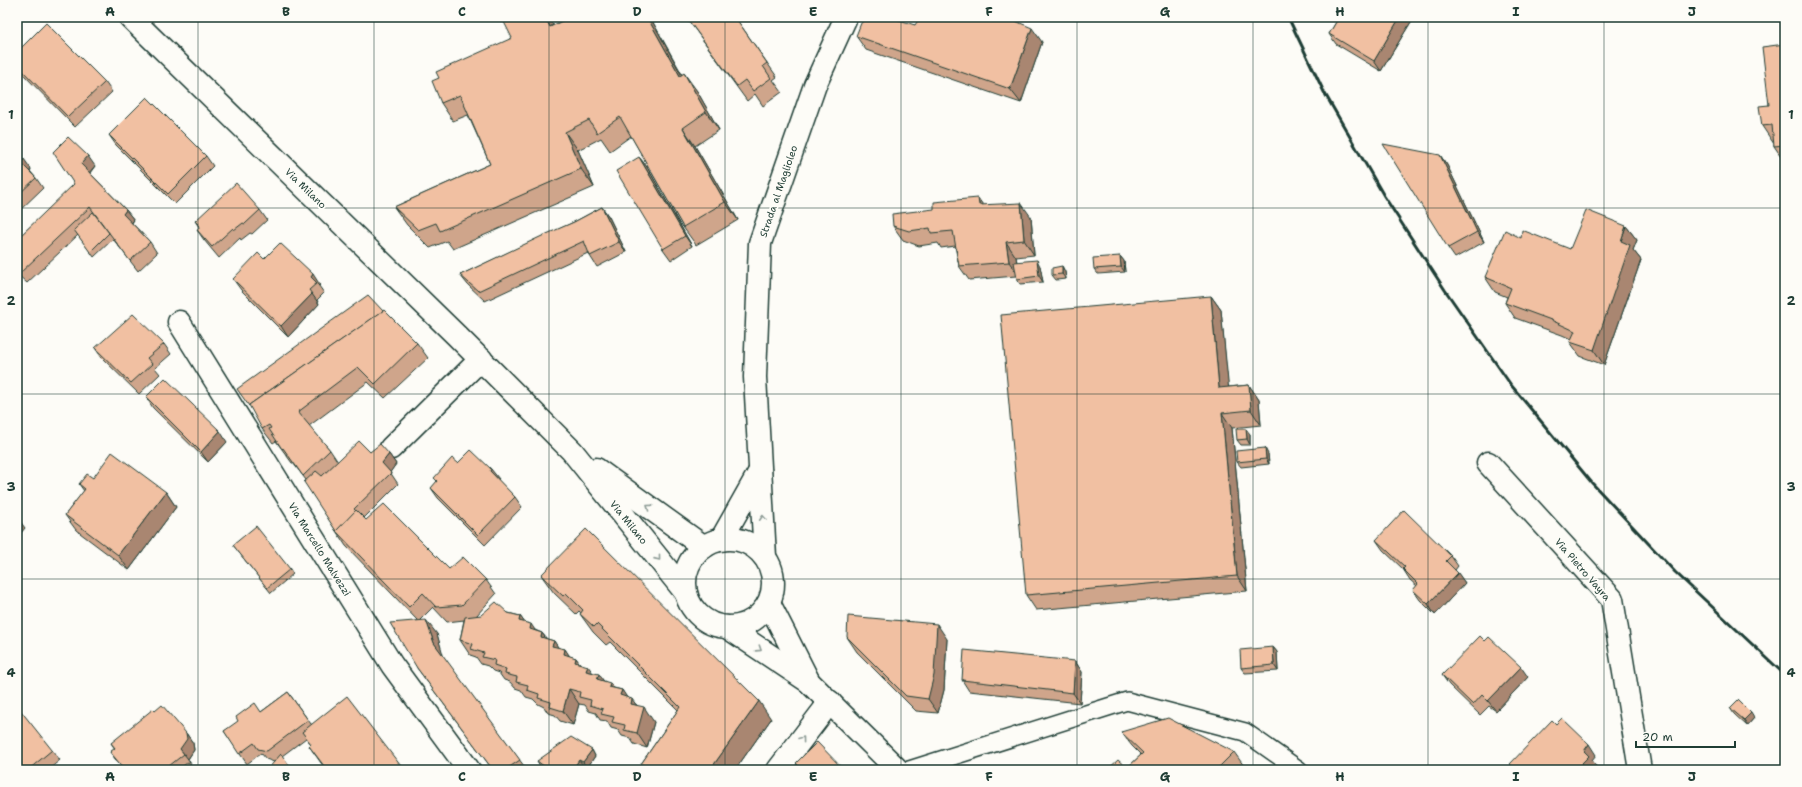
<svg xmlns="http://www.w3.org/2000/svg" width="1802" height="787" font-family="'Shantell Sans',sans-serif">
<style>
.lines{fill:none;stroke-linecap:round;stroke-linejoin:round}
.lane-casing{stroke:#1f3d34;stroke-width:20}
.street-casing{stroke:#1f3d34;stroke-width:25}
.secondary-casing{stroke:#1f3d34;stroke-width:25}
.lane{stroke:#fdfcf7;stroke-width:17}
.street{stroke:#fdfcf7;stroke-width:22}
.secondary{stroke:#fdfcf7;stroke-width:22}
.rail{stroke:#1f3d34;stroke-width:3}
.wall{fill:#cfa58b;stroke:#1f3d34}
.shaded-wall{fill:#a98671;stroke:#1f3d34}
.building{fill:#f1c0a2;stroke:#1f3d34}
.oneway{stroke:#8e9c96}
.grid{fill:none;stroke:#1f3d34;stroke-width:1;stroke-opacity:0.55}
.labels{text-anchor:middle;stroke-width:3.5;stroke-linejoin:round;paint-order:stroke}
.street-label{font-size:10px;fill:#1f3d34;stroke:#fdfcf7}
.neatline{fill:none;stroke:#1f3d34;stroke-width:1.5}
.grid-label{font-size:13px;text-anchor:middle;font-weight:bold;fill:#1f3d34}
</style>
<rect width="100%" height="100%" fill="#fdfcf7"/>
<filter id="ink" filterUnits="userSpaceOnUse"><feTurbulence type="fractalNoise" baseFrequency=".025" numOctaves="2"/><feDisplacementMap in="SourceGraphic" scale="8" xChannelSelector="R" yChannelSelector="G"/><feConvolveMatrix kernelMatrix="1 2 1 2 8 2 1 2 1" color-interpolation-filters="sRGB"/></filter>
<g filter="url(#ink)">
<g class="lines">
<g class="lane-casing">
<path id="lane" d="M 909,770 L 1127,701 L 1245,732 L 1299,770"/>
</g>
<g class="street-casing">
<g id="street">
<path d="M 179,322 L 392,665 L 469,770"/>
<path d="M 391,448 L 481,359"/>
<path d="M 1488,463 L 1612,599 L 1640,770"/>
<path d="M 721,540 L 760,471"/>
<path d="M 765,557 L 755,377 L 760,243 L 815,85 L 846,17"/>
<path d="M 778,770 L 830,702"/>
</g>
</g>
<g class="secondary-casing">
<g id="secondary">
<path d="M 130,17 L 456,335 L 572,451 L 686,593"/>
<path d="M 596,469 L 704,547"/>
<circle cx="729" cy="583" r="44"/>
<path d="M 769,603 L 808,680"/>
<path d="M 727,627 L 808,681 L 898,770"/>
</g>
</g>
<use href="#lane" class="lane"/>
<use href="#street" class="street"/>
<use href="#secondary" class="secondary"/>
<path class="rail" d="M 1288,17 L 1324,92 L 1384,196 L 1445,290 L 1511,385 L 1592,483 L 1675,572 L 1785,675"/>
</g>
<g class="wall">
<path d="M 565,17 L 650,17 L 682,74 L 697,91 L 719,130 L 695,146 L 738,220 L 696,245 L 683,227 L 631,136 L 610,151 L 601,138 L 578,150 L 594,187 L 453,249 L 447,241 L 430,248 L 407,225 L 394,207 L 490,164 L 468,115 L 453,121 L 441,103 L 439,78 L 566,19 Z"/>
<path d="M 686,17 L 735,17 L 777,77 L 773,80 L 782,92 L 763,106 L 755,94 L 747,101 Z"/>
<path d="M 1339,17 L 1414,17 L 1381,71 L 1336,44 L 1329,34 Z"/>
<path d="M 915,25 L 1042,42 L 1021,103 L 866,50 L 856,36 Z"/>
<path d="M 1785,44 L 1785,162 L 1774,146 L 1774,144 L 1762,126 L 1769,105 Z"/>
<path d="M 17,52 L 105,82 L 112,92 L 75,127 L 18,69 L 17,68 Z"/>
<path d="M 109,135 L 206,156 L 213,166 L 175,204 L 116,145 Z"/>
<path d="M 17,152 L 31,169 L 30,171 L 36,178 L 43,188 L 17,213 Z"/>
<path d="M 1440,155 L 1447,165 L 1484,242 L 1455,258 L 1448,248 Z"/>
<path d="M 639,157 L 647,167 L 692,246 L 671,260 L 663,249 Z"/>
<path d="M 95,166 L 90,173 L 126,210 L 134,220 L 132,223 L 150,242 L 157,253 L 138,271 L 113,239 L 94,257 L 78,235 L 27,283 L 17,274 L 17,239 Z"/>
<path d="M 983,205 L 1031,217 L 1034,255 L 1016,257 L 1017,262 L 1040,266 L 1043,282 L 1020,284 L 1017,279 L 1016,276 L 969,280 L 959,266 L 955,246 L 941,248 L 938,243 L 919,246 L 903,240 L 893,226 Z"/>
<path d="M 602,207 L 609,217 L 626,252 L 597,267 L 590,256 L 588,253 L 485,301 L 468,285 L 460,275 L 574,222 Z"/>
<path d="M 260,210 L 267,220 L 252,234 L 250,233 L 241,240 L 240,238 L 219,258 L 204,240 L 197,230 L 199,227 L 195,221 Z"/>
<path d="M 1626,226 L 1637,240 L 1633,250 L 1641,260 L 1604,365 L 1580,356 L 1570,342 L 1571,339 L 1562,335 L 1515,318 L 1505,303 L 1507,297 L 1495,292 L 1485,277 L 1570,249 Z"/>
<path d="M 1120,256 L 1124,261 L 1125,272 L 1098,274 L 1094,269 Z"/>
<path d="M 264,259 L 320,285 L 319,286 L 324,293 L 317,300 L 319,304 L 288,337 L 241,290 L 233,279 Z"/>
<path d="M 1062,266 L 1065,272 L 1066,279 L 1056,280 L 1052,275 Z"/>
<path d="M 1211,296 L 1221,310 L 1228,387 L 1249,385 L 1259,400 L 1261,425 L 1232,428 L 1247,591 L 1036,610 L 1026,595 Z"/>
<path d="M 383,311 L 417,343 L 428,358 L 385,398 L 368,382 L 309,426 L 330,450 L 338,462 L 370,452 L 389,454 L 396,464 L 390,472 L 398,484 L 364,518 L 366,520 L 449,569 L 486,580 L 496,594 L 476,616 L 508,613 L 520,616 L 524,622 L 535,630 L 542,633 L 547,639 L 554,641 L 558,648 L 565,649 L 569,656 L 576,658 L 580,664 L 614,688 L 622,690 L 626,697 L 637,705 L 654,722 L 647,748 L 634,744 L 630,738 L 622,736 L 618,730 L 611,728 L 607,721 L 600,720 L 596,713 L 589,711 L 585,705 L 579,704 L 573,725 L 560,721 L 555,715 L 548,713 L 544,707 L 538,704 L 533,699 L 526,697 L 521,690 L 515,688 L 510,682 L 504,680 L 499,673 L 493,671 L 488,666 L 481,664 L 476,657 L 470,655 L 460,640 L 464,620 L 447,622 L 433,607 L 420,620 L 437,634 L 443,657 L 527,770 L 493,770 L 417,668 L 417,620 L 346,546 L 336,531 L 306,480 L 293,463 L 292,463 L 276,441 L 273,443 L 262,429 Z"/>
<path d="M 164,344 L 171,354 L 155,368 L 160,374 L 139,394 L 102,358 L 95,348 Z"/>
<path d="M 146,397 L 227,442 L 208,462 L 153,408 Z"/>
<path d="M 1250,434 L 1250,445 L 1241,445 L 1237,440 Z"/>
<path d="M 1268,454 L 1269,464 L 1241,467 L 1237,462 Z"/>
<path d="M 458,463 L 499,479 L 498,480 L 515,497 L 522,507 L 485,545 L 438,498 L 431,488 Z"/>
<path d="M 93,478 L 166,492 L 176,507 L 129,570 L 76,530 L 65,515 L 84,491 L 79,484 Z"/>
<path d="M 1376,540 L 1451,556 L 1458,566 L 1455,570 L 1465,583 L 1435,615 L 1420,600 L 1413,590 L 1417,586 L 1410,580 L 1403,569 L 1383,550 Z"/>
<path d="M 233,545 L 290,569 L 293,574 L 271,593 Z"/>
<path d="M 541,575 L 771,719 L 735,770 L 646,770 L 641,764 L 678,710 L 610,642 L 606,645 L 593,632 L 580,614 L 581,613 L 579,611 L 576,614 L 554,593 Z"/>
<path d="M 847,637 L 947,639 L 944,690 L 938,713 L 916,711 L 857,652 Z"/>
<path d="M 1485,641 L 1528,677 L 1496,711 L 1489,706 L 1480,715 L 1449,685 L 1442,675 Z"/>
<path d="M 1273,647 L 1277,652 L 1278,671 L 1245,673 L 1241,668 Z"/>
<path d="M 1075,661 L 1082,672 L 1080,703 L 969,691 L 962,680 Z"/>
<path d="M 288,692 L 311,724 L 404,770 L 326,770 L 309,746 L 311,744 L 306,738 L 274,762 L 266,759 L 261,753 L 247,764 L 224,731 L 261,712 Z"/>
<path d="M 1730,708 L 1754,718 L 1747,726 L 1734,714 Z"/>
<path d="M 1121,732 L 1234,752 L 1244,766 L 1240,770 L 1107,770 L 1127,768 L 1141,755 L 1132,746 Z"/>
<path d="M 186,733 L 193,743 L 194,750 L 188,759 L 191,764 L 190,765 L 194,770 L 124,770 L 118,763 L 110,752 L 115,749 L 111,743 Z"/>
<path d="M 52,750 L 60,760 L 48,770 L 17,770 Z"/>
<path d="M 592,750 L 595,756 L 587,768 L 583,765 L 579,770 L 546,770 L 540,766 L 537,761 Z"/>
</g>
<g class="shaded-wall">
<path d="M 545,17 L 547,17 L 553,25 L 550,27 Z"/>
<path d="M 647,17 L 650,17 L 692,94 L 680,76 Z"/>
<path d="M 1400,17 L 1414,17 L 1381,71 L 1374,61 Z"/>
<path d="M 1032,28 L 1042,42 L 1021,103 L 1010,89 Z"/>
<path d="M 684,73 L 697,91 L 719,130 L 706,112 Z"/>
<path d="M 683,128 L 695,146 L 738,220 L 725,202 Z"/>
<path d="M 565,132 L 578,150 L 594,187 L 581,169 Z"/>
<path d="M 1440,155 L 1447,165 L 1484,242 L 1477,232 Z"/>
<path d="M 88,156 L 95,166 L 88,174 L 81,164 Z"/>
<path d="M 639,157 L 647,167 L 692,246 L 685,236 Z"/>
<path d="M 24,159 L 31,169 L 29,173 L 21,163 Z"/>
<path d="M 978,198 L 988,212 L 979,205 Z"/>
<path d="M 1021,203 L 1031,217 L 1034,255 L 1024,240 Z"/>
<path d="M 602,207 L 609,217 L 626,252 L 619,242 Z"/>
<path d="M 126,210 L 134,220 L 130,224 L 123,214 Z"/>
<path d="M 1626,226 L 1637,240 L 1633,250 L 1641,260 L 1604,365 L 1594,350 L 1621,241 Z"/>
<path d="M 1006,242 L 1016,257 L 1019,276 L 1009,262 Z"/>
<path d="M 1120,256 L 1124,261 L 1125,272 L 1121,267 Z"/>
<path d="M 1037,260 L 1040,266 L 1043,282 L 1039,276 Z"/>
<path d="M 1062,266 L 1065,272 L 1066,279 L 1062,274 Z"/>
<path d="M 313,274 L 320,285 L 319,286 L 311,277 Z"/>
<path d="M 312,294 L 319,304 L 288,337 L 281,326 Z"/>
<path d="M 1211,296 L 1221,310 L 1230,402 L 1219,388 Z"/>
<path d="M 1249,385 L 1259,400 L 1261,425 L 1251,410 Z"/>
<path d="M 1222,413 L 1232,428 L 1247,591 L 1237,576 Z"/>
<path d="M 1246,429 L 1250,434 L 1250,445 L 1247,439 Z"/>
<path d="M 220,431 L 227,442 L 208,462 L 201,452 Z"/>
<path d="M 1265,448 L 1268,454 L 1269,464 L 1266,459 Z"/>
<path d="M 389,454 L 396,464 L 389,474 L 382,463 Z"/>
<path d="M 491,469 L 499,479 L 497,481 L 490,471 Z"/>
<path d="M 166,492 L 176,507 L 129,570 L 118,555 Z"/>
<path d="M 17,517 L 25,528 L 17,538 Z"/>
<path d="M 1458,573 L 1465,583 L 1435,615 L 1428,604 Z"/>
<path d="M 520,616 L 530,630 L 519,621 Z"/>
<path d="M 426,620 L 437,634 L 444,658 L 434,643 Z"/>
<path d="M 531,624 L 541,639 L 530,629 Z"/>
<path d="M 937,624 L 947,639 L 944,690 L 938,713 L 928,699 Z"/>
<path d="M 542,633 L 552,647 L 541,637 Z"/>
<path d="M 554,641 L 564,656 L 552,646 Z"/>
<path d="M 1273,647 L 1277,652 L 1278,671 L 1274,665 Z"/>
<path d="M 565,649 L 575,664 L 564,654 Z"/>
<path d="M 576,658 L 586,672 L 575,662 Z"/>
<path d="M 1075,661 L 1082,672 L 1080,703 L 1073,693 Z"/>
<path d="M 588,666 L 598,680 L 586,671 Z"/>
<path d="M 1521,667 L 1528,677 L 1496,711 L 1488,701 Z"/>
<path d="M 599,674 L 609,689 L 597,679 Z"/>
<path d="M 610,683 L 620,697 L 609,687 Z"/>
<path d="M 569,689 L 579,704 L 573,725 L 563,711 Z"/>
<path d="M 622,690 L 632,705 L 620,695 Z"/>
<path d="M 632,699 L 642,713 L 644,707 L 654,722 L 647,748 L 637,733 L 631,704 Z"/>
<path d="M 759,701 L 771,719 L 735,770 L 710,770 Z"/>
<path d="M 1751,713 L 1754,718 L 1747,726 L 1744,720 Z"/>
<path d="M 186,733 L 193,743 L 194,750 L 188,759 L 180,749 Z"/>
<path d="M 1589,744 L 1596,755 L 1592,760 L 1596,766 L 1592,770 L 1575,770 L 1584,751 Z"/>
<path d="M 592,750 L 595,756 L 587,768 L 583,762 Z"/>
<path d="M 579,760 L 583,765 L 579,770 L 572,770 Z"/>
</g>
<g class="building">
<path d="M 517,17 L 545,17 L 550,27 L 566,19 L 565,17 L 647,17 L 680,76 L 684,73 L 706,112 L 683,128 L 725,202 L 683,227 L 620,117 L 597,133 L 589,120 L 565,132 L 581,169 L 440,231 L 436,223 L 418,230 L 394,207 L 490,164 L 460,95 L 441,103 L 432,81 L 439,78 L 436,72 L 512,38 L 504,22 Z"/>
<path d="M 686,17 L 735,17 L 767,63 L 763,66 L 771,78 L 753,91 L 745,80 L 737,86 Z"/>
<path d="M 869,17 L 890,17 L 915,25 L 920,17 L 1006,17 L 1032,28 L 1010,89 L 856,36 L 861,23 Z"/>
<path d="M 1339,17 L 1400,17 L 1374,61 L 1329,34 Z"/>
<path d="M 46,23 L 105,82 L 68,117 L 17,65 L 17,52 Z"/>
<path d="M 1785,44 L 1785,145 L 1774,146 L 1772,125 L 1762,126 L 1759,106 L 1769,105 L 1762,47 Z"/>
<path d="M 147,97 L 206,156 L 168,194 L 109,135 Z"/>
<path d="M 68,137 L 88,156 L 81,164 L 126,210 L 123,214 L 150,242 L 130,261 L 90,207 L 20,273 L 17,271 L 17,239 L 74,184 L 53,152 Z"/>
<path d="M 1383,144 L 1440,155 L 1477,232 L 1448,248 Z"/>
<path d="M 17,152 L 24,159 L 21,163 L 36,178 L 17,196 Z"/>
<path d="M 639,157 L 685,236 L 663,249 L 616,171 Z"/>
<path d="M 236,183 L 260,210 L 245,224 L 243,223 L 234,230 L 233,228 L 212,247 L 197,230 L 200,226 L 195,221 Z"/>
<path d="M 978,198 L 979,205 L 1021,203 L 1024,240 L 1006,242 L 1009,262 L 959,266 L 953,231 L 931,233 L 930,228 L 909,231 L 893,226 L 892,214 L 934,209 L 934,202 Z"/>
<path d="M 602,207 L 619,242 L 590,256 L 584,241 L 478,291 L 460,275 L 542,236 L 574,222 Z"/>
<path d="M 1586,210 L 1626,226 L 1621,241 L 1630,245 L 1594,350 L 1570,342 L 1575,331 L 1551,320 L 1505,303 L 1511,288 L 1485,277 L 1505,230 L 1521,238 L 1522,230 L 1570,249 Z"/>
<path d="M 93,212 L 109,233 L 90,252 L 74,230 Z"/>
<path d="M 280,243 L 313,274 L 311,277 L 317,283 L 309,290 L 312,294 L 281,326 L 233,279 L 258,253 L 264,259 Z"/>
<path d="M 1120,256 L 1121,267 L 1094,269 L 1093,258 Z"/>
<path d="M 1037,260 L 1039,276 L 1017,279 L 1014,262 Z"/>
<path d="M 1062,266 L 1062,274 L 1052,275 L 1052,268 Z"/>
<path d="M 368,295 L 383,311 L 249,405 L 249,406 L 237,389 Z"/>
<path d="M 1211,296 L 1219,388 L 1249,385 L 1251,410 L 1222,413 L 1237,576 L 1026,595 L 1001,315 Z"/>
<path d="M 384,310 L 417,343 L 375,384 L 358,367 L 298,412 L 330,450 L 303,476 L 283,448 L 282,449 L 269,429 L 271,428 L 269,425 L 262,429 L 249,405 Z"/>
<path d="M 133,314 L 164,344 L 147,358 L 152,364 L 131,383 L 95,348 Z"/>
<path d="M 165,378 L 220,431 L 201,452 L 146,397 Z"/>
<path d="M 1236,429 L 1246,429 L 1247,439 L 1237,440 Z"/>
<path d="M 359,441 L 370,452 L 380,444 L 389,454 L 382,463 L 391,473 L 354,509 L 356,511 L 336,531 L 304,482 L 316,471 L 322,476 Z"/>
<path d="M 1265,448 L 1266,459 L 1237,462 L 1236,451 Z"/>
<path d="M 471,450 L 491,469 L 490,471 L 515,497 L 478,535 L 431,488 L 437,481 L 434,478 L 452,458 L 458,463 Z"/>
<path d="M 112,452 L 166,492 L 118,555 L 65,515 L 85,489 L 79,484 L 87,474 L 93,478 Z"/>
<path d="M 384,504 L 449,569 L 463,557 L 486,580 L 462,605 L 436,607 L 423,593 L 409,607 L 336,531 L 356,510 L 366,520 Z"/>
<path d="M 1404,510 L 1451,556 L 1446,561 L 1458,573 L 1428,604 L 1413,590 L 1418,584 L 1403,569 L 1405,567 L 1376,540 Z"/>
<path d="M 256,526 L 290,569 L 267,588 L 233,545 Z"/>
<path d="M 586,529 L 759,701 L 710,770 L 650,770 L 641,764 L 680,707 L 597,624 L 594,627 L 580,614 L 583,610 L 566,593 L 563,596 L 541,575 Z"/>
<path d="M 496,602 L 508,613 L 520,616 L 519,621 L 531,624 L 530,629 L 542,633 L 541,637 L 554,641 L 552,646 L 565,649 L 564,654 L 576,658 L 575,662 L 588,666 L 586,671 L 599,674 L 597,679 L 610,683 L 609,687 L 622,690 L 620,695 L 632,699 L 631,704 L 644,707 L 637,733 L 624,730 L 625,725 L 612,722 L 614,717 L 601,714 L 603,709 L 590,705 L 591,700 L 579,697 L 580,692 L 569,689 L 563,711 L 550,707 L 551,702 L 538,698 L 539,694 L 527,690 L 528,685 L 516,682 L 517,677 L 505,674 L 506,669 L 494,665 L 495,660 L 482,657 L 484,653 L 471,649 L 473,644 L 460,640 L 465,617 L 481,615 Z"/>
<path d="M 848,616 L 937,624 L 934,675 L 928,699 L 906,696 L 847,637 Z"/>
<path d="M 426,620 L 434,643 L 520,760 L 505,770 L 493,770 L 417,668 L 390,623 Z"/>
<path d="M 1480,636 L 1485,641 L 1489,637 L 1521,667 L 1488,701 L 1482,695 L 1473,705 L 1442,675 Z"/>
<path d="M 1273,647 L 1274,665 L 1241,668 L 1240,650 Z"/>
<path d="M 964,650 L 1075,661 L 1073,693 L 962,680 Z"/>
<path d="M 288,692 L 308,720 L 267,751 L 258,749 L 254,743 L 239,754 L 224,731 L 238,721 L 236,717 L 255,703 L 261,712 Z"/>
<path d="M 347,696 L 404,770 L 327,770 L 309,746 L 311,744 L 302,732 Z"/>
<path d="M 1738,700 L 1751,713 L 1744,720 L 1730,708 Z"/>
<path d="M 162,705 L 186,733 L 187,739 L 180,749 L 184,754 L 164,770 L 125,770 L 110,752 L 115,748 L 111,743 L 153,709 L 155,711 Z"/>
<path d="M 17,706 L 52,750 L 28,770 L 17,770 Z"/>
<path d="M 1168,718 L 1234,752 L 1216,770 L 1107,770 L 1118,760 L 1127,768 L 1143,753 L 1121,732 Z"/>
<path d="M 1562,718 L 1589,744 L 1584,751 L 1589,756 L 1575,770 L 1516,770 L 1510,764 L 1552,720 L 1556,724 Z"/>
<path d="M 571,737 L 592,750 L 583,762 L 579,760 L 572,770 L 568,768 L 566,770 L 549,770 L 537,761 Z"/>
<path d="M 817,742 L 844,770 L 803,770 L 796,763 Z"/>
<path d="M 281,754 L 293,770 L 267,770 Z"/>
<path d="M 188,762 L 192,767 L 188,770 L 178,770 Z"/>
<path d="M 521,765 L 523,770 L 514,770 Z"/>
</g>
<defs><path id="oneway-chevron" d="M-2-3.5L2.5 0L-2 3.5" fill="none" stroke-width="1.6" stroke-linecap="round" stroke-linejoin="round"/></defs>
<g class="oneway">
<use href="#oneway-chevron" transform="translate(649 507) rotate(-144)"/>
<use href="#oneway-chevron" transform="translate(763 518) rotate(-93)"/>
<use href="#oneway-chevron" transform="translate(658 558) rotate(51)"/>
<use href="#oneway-chevron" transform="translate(759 649) rotate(33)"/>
<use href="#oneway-chevron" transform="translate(802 739) rotate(-53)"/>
</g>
</g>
<path class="grid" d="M 198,17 L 198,770M 374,17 L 374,770M 549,17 L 549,770M 725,17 L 725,770M 901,17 L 901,770M 1077,17 L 1077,770M 1253,17 L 1253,770M 1428,17 L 1428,770M 1604,17 L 1604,770M 17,208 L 1785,208M 17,394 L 1785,394M 17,579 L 1785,579"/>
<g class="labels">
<g class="street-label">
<text transform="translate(306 188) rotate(44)" y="4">Via Milano</text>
<text transform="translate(778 191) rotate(-71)" y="4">Strada al Maglioleo</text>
<text transform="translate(629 522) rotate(51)" y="4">Via Milano</text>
<text transform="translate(320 549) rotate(58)" y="4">Via Marcello Malvezzi</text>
<text transform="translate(1583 569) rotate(49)" y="4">Via Pietro Vayra</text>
</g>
</g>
<rect width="1802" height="787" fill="none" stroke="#fdfcf7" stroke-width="44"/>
<path d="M1636 741v6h99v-6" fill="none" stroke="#1f3d34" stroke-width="2"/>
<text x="1642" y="741" font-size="12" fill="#1f3d34" stroke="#fdfcf7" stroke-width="3" paint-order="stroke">20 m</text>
<rect x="22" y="22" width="1758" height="743" class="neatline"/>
<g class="grid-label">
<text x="110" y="16">A</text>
<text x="286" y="16">B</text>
<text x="462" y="16">C</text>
<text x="637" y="16">D</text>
<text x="813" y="16">E</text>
<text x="989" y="16">F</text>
<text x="1165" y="16">G</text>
<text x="1340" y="16">H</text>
<text x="1516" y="16">I</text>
<text x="1692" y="16">J</text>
<text x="11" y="119">1</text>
<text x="1791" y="119">1</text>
<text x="11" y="305">2</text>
<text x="1791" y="305">2</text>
<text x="11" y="491">3</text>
<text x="1791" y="491">3</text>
<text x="11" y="677">4</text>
<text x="1791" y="677">4</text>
<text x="110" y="781">A</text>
<text x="286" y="781">B</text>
<text x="462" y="781">C</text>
<text x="637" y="781">D</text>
<text x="813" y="781">E</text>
<text x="989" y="781">F</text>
<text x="1165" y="781">G</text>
<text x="1340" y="781">H</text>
<text x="1516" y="781">I</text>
<text x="1692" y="781">J</text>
</g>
</svg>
